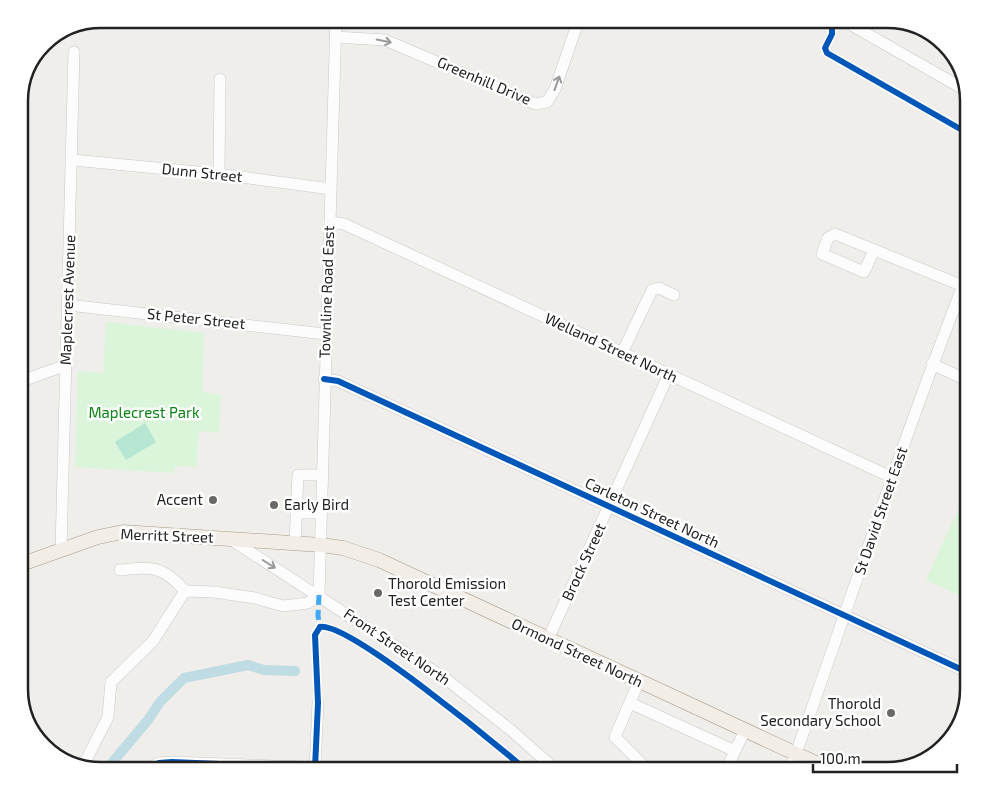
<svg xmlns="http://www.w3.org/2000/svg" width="988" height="789" font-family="'Exo 2',sans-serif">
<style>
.park{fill:#daf5da}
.pitch{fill:#b7e6d2}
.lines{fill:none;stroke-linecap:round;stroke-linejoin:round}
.canal{stroke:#bfdbe3;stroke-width:10}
.minor-casing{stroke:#c9c8c7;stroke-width:12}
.major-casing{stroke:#a79c86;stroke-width:15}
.minor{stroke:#fdfcfc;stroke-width:11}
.major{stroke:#f3ede7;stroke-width:14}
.quiet{stroke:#3fa9f5;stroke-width:5;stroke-dasharray:10 5;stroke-linecap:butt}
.cycleway-casing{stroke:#fff;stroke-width:9}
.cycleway{stroke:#0057b8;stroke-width:6}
.oneway{stroke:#9a9a9a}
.poi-dot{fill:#6a6968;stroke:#fff;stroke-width:2}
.labels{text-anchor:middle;stroke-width:5;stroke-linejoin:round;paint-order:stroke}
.street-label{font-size:15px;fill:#222;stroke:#fff}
.park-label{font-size:15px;fill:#0c8416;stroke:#fff}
.poi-label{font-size:15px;fill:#222;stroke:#fff;text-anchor:end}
.rim{fill:none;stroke:#222;stroke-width:2.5}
</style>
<rect width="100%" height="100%" fill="#f0eeeb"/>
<g class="park">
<path d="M 106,322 L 204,333 L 202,392 L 221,395 L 219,433 L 199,431 L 197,467 L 175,466 L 174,473 L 75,467 L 78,371 L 103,373 Z"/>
<path d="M 963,499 L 969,502 L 969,600 L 926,580 Z"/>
</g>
<path class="pitch" d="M 145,423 L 156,442 L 126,460 L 115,442 Z"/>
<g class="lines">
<path class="canal" d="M 106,770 L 148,720 L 160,702 L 184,678 L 248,665 L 264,670 L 295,671"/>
<g class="minor-casing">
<g id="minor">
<path d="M 841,19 L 967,91"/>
<path d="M 335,37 L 385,40 L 535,104 L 547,102 L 555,89 L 579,19"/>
<path d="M 73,160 L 219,174 L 331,189"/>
<path d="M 219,174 L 220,79"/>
<path d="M 330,222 L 344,224 L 891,477"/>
<path d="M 874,250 L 864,272 L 822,254 L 828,238 L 835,234 L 963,286"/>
<path d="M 68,305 L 325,334"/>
<path d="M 622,353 L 652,290 L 659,288 L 674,295"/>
<path d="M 932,364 L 969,381"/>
<path d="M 324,379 L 338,381 L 969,673"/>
<path d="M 19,382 L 66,365"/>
<path d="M 296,513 L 322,513"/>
<path d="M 230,539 L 446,679 L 512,731 L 556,770"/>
<path d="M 295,543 L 298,475 L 323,475"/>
<path d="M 61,549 L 74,52"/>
<path d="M 120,570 C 152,567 162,565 185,591"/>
<path d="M 319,595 L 336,19"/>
<path d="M 548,639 L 669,374"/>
<path d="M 639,681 L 615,737 L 648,770"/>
<path d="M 630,703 L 735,751"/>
<path d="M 84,764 L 108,717 L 111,682 L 153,641 L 185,591 L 214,592 L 255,598 L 283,606 L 308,603 L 319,595"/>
<path d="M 145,770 L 159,763 L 172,762 L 303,767 L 320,770"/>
<path d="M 315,770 L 318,703"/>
<path d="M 726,770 L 745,730"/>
<path d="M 790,770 C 850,603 904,435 969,270"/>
</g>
</g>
<g class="major-casing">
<path id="major" d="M 19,565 L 98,537 L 123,532 L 321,545 L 343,548 L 379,560 L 831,770"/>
</g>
<use href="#minor" class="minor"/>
<use href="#major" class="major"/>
<path class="quiet" d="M 319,595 L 318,616 L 320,627"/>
<g class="cycleway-casing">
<g id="cycleway">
<path d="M 822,19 L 832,25 L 832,34 L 825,48 L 827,53 L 969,134"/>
<path d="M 324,379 L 338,381 L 969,673"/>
<path d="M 320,627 C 349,622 498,746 526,770"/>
<path d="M 145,770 L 159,763 L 172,762 L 315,768 L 318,703 L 315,635 L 320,627"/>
</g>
</g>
<use href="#cycleway" class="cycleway"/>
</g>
<defs><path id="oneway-shaft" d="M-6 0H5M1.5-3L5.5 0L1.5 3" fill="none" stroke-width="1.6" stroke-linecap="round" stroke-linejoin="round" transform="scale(1.25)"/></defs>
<g class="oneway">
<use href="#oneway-shaft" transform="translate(384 41) rotate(12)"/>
<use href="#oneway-shaft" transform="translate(557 83) rotate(-70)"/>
<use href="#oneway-shaft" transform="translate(269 564) rotate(32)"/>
</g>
<g class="poi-dot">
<circle cx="213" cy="500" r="5"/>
<circle cx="274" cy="505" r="5"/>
<circle cx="378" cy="593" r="5"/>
<circle cx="891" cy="713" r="5"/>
</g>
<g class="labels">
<g class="street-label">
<text transform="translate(484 81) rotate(23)" y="5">Greenhill Drive</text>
<text transform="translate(202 173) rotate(6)" y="5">Dunn Street</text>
<text transform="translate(327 292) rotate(-88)" y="5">Townline Road East</text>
<text transform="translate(68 300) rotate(-88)" y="5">Maplecrest Avenue</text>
<text transform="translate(196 319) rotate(6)" y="5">St Peter Street</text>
<text transform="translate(611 348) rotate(25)" y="5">Welland Street North</text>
<text transform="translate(881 511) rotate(-71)" y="5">St David Street East</text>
<text transform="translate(652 513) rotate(25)" y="5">Carleton Street North</text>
<text transform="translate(167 536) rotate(2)" y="5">Merritt Street</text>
<text transform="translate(584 562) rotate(-65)" y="5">Brock Street</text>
<text transform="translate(397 647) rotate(34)" y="5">Front Street North</text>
<text transform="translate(577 653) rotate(25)" y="5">Ormond Street North</text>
</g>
<g class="park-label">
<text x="144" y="418">Maplecrest Park</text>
</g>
<g class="poi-label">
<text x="203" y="505">Accent</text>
<text x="284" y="510" text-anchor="start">Early Bird</text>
<text x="388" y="589" text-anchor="start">Thorold Emission<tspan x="388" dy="17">Test Center</tspan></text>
<text x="881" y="709">Thorold<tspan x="881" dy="17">Secondary School</tspan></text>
</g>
</g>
<path d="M0 0H988V789H0ZM101 28H887A73 73 0 0 1 960 101V689A73 73 0 0 1 887 762H101A73 73 0 0 1 28 689V101A73 73 0 0 1 101 28Z" fill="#fff" fill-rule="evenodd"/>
<path class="rim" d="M101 28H887A73 73 0 0 1 960 101V689A73 73 0 0 1 887 762H101A73 73 0 0 1 28 689V101A73 73 0 0 1 101 28Z"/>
<path d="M813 764v8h144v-8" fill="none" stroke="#222222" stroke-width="2.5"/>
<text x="820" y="764" font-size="15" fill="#222222" stroke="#ffffff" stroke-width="4" paint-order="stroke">100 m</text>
</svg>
